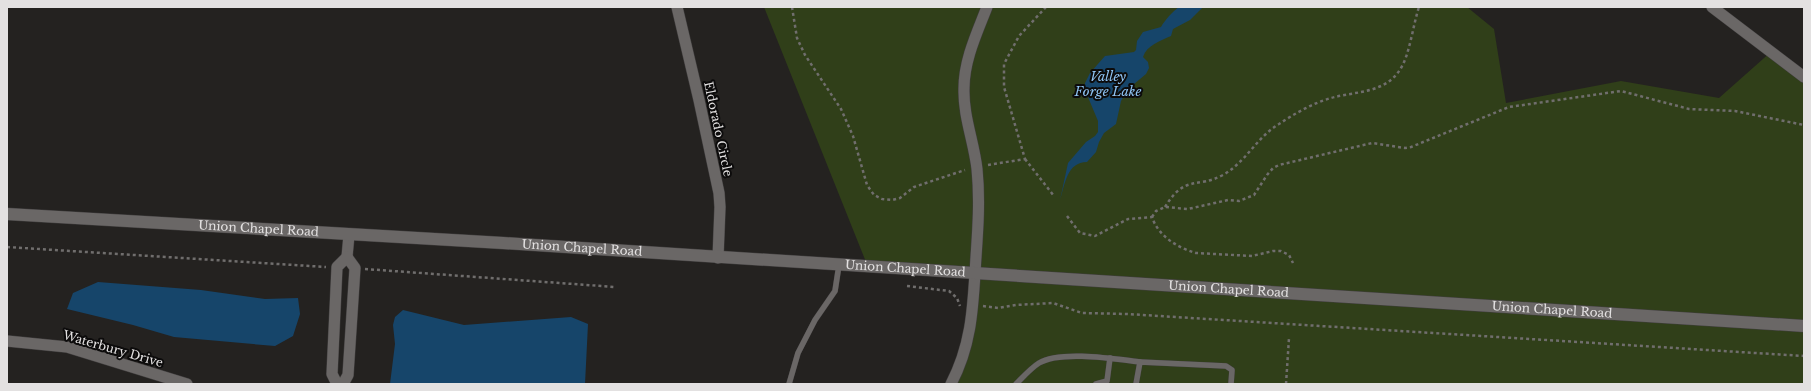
<svg xmlns="http://www.w3.org/2000/svg" width="1811" height="391" font-family="'Libre Baskerville',serif">
<style>
.green{fill:#303f19}
.water{fill:#16456a}
.lines{fill:none;stroke-linecap:round;stroke-linejoin:round}
.lane-casing{stroke:#403e3e;stroke-width:6}
.street-casing{stroke:#403e3e;stroke-width:12}
.secondary-casing{stroke:#403e3e;stroke-width:13}
.path{stroke:#706e6d;stroke-width:2.5;stroke-dasharray:3 3;stroke-linecap:butt}
.lane{stroke:#6a6766;stroke-width:5.5}
.street{stroke:#6a6766;stroke-width:11}
.secondary{stroke:#6a6766;stroke-width:12}
.labels{text-anchor:middle;stroke-width:4;stroke-linejoin:round;paint-order:stroke}
.street-label{font-size:12px;fill:#e3e1e1;stroke:#0c0b0b}
.water-label{font-size:13px;font-style:italic;fill:#90c5f5;stroke:#0c0b0b}
</style>
<rect width="100%" height="100%" fill="#242220"/>
<path class="green" d="M 764,7 L 1467,7 L 1494,29 L 1506,103 L 1621,81 L 1719,98 L 1772,51 L 1804,77 L 1804,384 L 951,384 L 956,374 L 975,274 L 868,267 Z"/>
<g class="water">
<path d="M 1179,7 L 1203,7 L 1190,20 L 1173,29 L 1171,36 C 1160,41 1147,45 1143,57 L 1148,62 L 1149,68 L 1146,74 L 1128,89 L 1121,101 L 1116,124 L 1104,133 L 1099,142 L 1096,152 L 1087,162 C 1067,162 1065,184 1060,200 L 1068,163 L 1086,142 L 1095,136 L 1098,132 L 1098,121 L 1085,90 L 1085,83 L 1090,73 L 1105,56 L 1134,52 L 1136,50 L 1137,41 L 1143,32 L 1161,27 C 1165,20 1172,12 1179,7 Z"/>
<path d="M 98,282 L 201,290 L 265,299 L 298,298 L 300,314 L 293,336 L 275,346 L 174,337 L 133,325 L 67,309 L 73,293 Z"/>
<path d="M 403,310 L 464,325 L 571,317 L 588,324 L 585,384 L 390,384 L 395,344 L 393,325 L 395,317 Z"/>
</g>
<g class="lines">
<g class="lane-casing">
<g id="lane">
<path d="M 789,384 L 798,353 L 815,320 L 835,291 L 839,265"/>
<path d="M 1016,384 C 1023,377 1031,368 1039,363 C 1061,350 1115,359 1140,362"/>
<path d="M 1096,384 L 1107,381 L 1110,358"/>
<path d="M 1136,384 L 1140,362 L 1226,366 L 1232,370 L 1231,384"/>
</g>
</g>
<g class="street-casing">
<g id="street">
<path d="M 677,7 L 699,100 L 719,193 L 720,207 L 718,258"/>
<path d="M 1712,7 L 1804,77"/>
<path d="M 347,257 L 349,235"/>
<path d="M 7,341 L 67,347 L 187,384"/>
<path d="M 337,384 L 332,374 L 337,267 L 347,257 L 355,268 L 348,375 L 343,384"/>
<path d="M 951,384 C 973,342 973,303 976,257 C 978,228 980,199 977,169 C 974,142 963,116 964,88 C 964,60 977,33 987,7"/>
</g>
</g>
<g class="secondary-casing">
<g id="secondary">
<path id="s1" d="M 7,214 L 503,243 L 1804,326"/>
</g>
</g>
<g class="path">
<path d="M 792,7 L 797,38 L 805,55 L 841,109 L 853,136 L 867,185 L 874,195 L 882,199 L 892,200 L 900,198 L 914,187 L 965,170"/>
<path d="M 1025,159 L 1054,196"/>
<path d="M 988,165 L 1025,159 L 1004,87 L 1004,64 L 1019,36 L 1046,7"/>
<path d="M 1165,207 C 1185,174 1197,189 1223,175 C 1246,162 1257,137 1279,124 C 1294,114 1313,103 1331,98 C 1355,91 1386,94 1401,68 C 1410,53 1413,25 1419,7"/>
<path d="M 1067,216 L 1080,233 L 1095,236 L 1128,219 L 1152,217 C 1158,236 1178,248 1196,253 L 1252,256 L 1273,251 L 1281,251 L 1289,255 L 1293,263"/>
<path d="M 1152,217 L 1156,211 L 1165,207 L 1188,209 L 1228,200 L 1239,201 L 1254,195 L 1267,175 L 1273,168 L 1279,165 L 1372,143 L 1405,148 L 1411,147 L 1509,107 L 1621,91 L 1689,109 L 1735,111 L 1804,125"/>
<path d="M 7,247 L 326,267"/>
<path d="M 365,269 L 615,287"/>
<path d="M 907,286 L 949,291 L 957,298 L 960,306"/>
<path d="M 983,306 L 998,308 L 1016,305 L 1053,303 L 1082,313 L 1127,314 L 1804,356"/>
<path d="M 1286,384 L 1289,338"/>
</g>
<use href="#lane" class="lane"/>
<use href="#street" class="street"/>
<use href="#secondary" class="secondary"/>
</g>
<g class="labels">
<g class="street-label">
<text transform="translate(718 129) rotate(78)" y="4">Eldorado Circle</text>
<text dy="4" stroke="none"><textPath href="#s1" startOffset="252">Union Chapel Road</textPath></text>
<text dy="4" stroke="none"><textPath href="#s1" startOffset="576">Union Chapel Road</textPath></text>
<text dy="4" stroke="none"><textPath href="#s1" startOffset="900">Union Chapel Road</textPath></text>
<text dy="4" stroke="none"><textPath href="#s1" startOffset="1224">Union Chapel Road</textPath></text>
<text dy="4" stroke="none"><textPath href="#s1" startOffset="1548">Union Chapel Road</textPath></text>
<text transform="translate(113 349) rotate(16)" y="4">Waterbury Drive</text>
</g>
<g class="water-label">
<text x="1108" y="81">Valley<tspan x="1108" dy="15">Forge Lake</tspan></text>
</g>
</g>
<rect width="1811" height="391" fill="none" stroke="#e3e1e1" stroke-width="16"/>
</svg>
